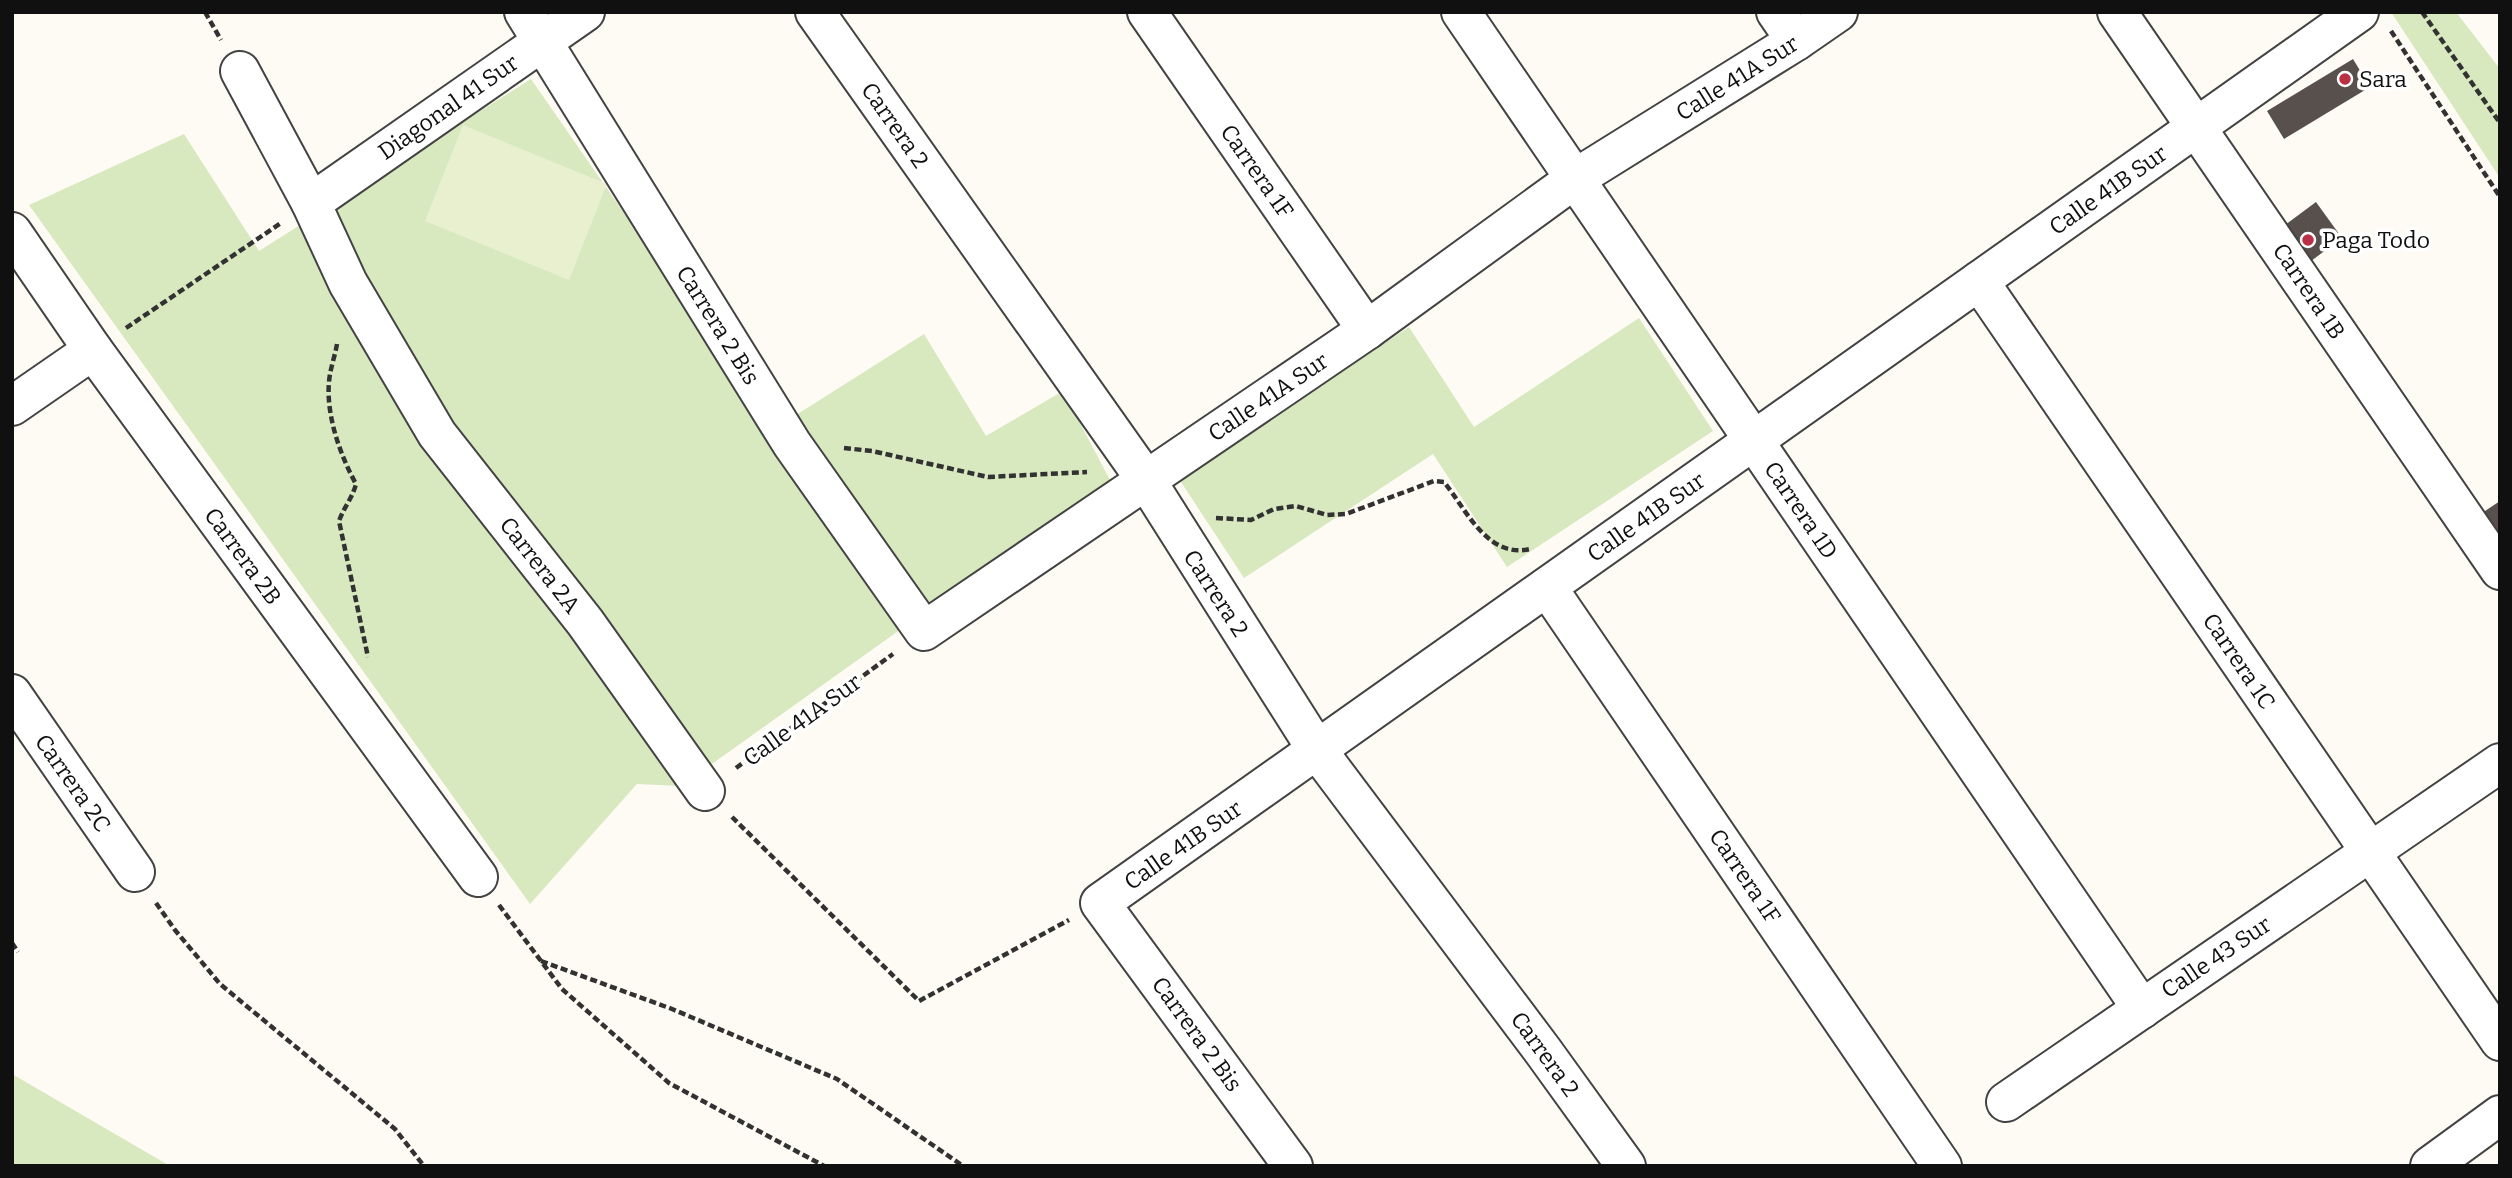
<svg xmlns="http://www.w3.org/2000/svg" width="2512" height="1178" font-family="Bitter,serif">
<style>
.green{fill:#d8e8bf}
.pitch{fill:#e8f0d0}
.building{fill:#58504d}
.lines{fill:none;stroke-linecap:round;stroke-linejoin:round}
.minor-casing{stroke:#434343;stroke-width:42}
.path{stroke:#323232;stroke-width:4.5;stroke-dasharray:7 3.5;stroke-linecap:butt}
.minor{stroke:#fff;stroke-width:38}
.poi-dot{fill:#ba2f44;stroke:#fff;stroke-width:2.5}
.labels{text-anchor:middle;stroke-width:7;stroke-linejoin:round;paint-order:stroke}
.street-label{font-size:23px;fill:#101010;stroke:#fff}
.poi-label{font-size:23px;fill:#101010;stroke:#fff;text-anchor:start}
</style>
<rect width="100%" height="100%" fill="#fefbf4"/>
<g class="green">
<path d="M 2391,12 L 2456,12 L 2500,69 L 2500,178 Z"/>
<path d="M 531,79 L 774,429 L 924,334 L 986,436 L 1063,391 L 1110,480 L 681,786 L 637,784 L 530,904 L 29,205 L 184,134 L 259,251 Z"/>
<path d="M 1639,318 L 1713,431 L 1507,567 L 1433,454 L 1244,578 L 1179,479 L 1409,327 L 1474,427 Z"/>
<path d="M 12,1074 L 170,1166 L 12,1166 Z"/>
</g>
<path class="pitch" d="M 463,125 L 607,184 L 569,280 L 425,221 Z"/>
<g class="building">
<path d="M 2353,59 L 2370,87 L 2284,139 L 2267,111 Z"/>
<path d="M 2316,202 L 2342,238 L 2307,264 L 2281,228 Z"/>
<path d="M 2500,501 L 2500,546 L 2476,517 Z"/>
</g>
<g class="lines">
<g class="minor-casing">
<g id="minor">
<path d="M 524,12 L 792,444 L 924,631 L 1367,330 L 1576,178 L 1796,41 L 1838,12"/>
<path d="M 815,12 L 1146,480 L 1317,750 L 1543,1051 L 1626,1166"/>
<path d="M 1147,12 L 1367,330"/>
<path d="M 1461,12 L 2142,1009"/>
<path d="M 1776,12 L 1796,41"/>
<path d="M 2117,12 L 2500,570"/>
<path d="M 240,71 L 311,203 L 348,283 L 437,434 L 585,622 L 705,791"/>
<path d="M 311,203 L 585,12"/>
<path d="M 12,232 L 93,350 L 478,877"/>
<path d="M 1979,281 L 2500,1041"/>
<path d="M 12,406 L 93,350"/>
<path d="M 1547,587 L 1942,1166"/>
<path d="M 12,694 L 135,872"/>
<path d="M 2006,1102 L 2500,763"/>
<path d="M 1293,1166 L 1100,903 L 2359,12"/>
<path d="M 2430,1166 L 2500,1115"/>
</g>
</g>
<g class="path">
<path d="M 205,12 L 221,40"/>
<path d="M 2422,12 L 2500,123"/>
<path d="M 2391,31 L 2500,197"/>
<path d="M 126,328 L 281,223"/>
<path d="M 337,344 C 335,356 330,369 329,382 C 326,415 340,455 356,484 C 352,499 344,507 339,521 L 368,657"/>
<path d="M 844,448 L 872,451 L 988,477 L 1087,472"/>
<path d="M 1216,518 L 1251,520 L 1274,509 L 1296,506 L 1327,515 L 1346,514 L 1434,481 L 1444,482 C 1466,509 1487,559 1530,549"/>
<path d="M 736,768 L 893,654"/>
<path d="M 732,817 L 919,1001 L 1069,920"/>
<path d="M 156,903 L 175,930 L 220,984 L 395,1129 L 424,1166"/>
<path d="M 499,905 L 562,989 L 669,1083 L 824,1166"/>
<path d="M 12,943 L 18,952"/>
<path d="M 541,961 L 672,1009 L 837,1079 L 963,1166"/>
</g>
<use href="#minor" class="minor"/>
</g>
<g class="poi-dot">
<circle cx="2345" cy="79" r="7"/>
<circle cx="2308" cy="240" r="7"/>
</g>
<g class="labels">
<g class="street-label">
<text transform="translate(1737 78) rotate(-32)" y="8">Calle 41A Sur</text>
<text transform="translate(448 107) rotate(-35)" y="8">Diagonal 41 Sur</text>
<text transform="translate(895 125) rotate(55)" y="8">Carrera 2</text>
<text transform="translate(1257 171) rotate(55)" y="8">Carrera 1F</text>
<text transform="translate(2108 190) rotate(-35)" y="8">Calle 41B Sur</text>
<text transform="translate(2309 291) rotate(56)" y="8">Carrera 1B</text>
<text transform="translate(718 325) rotate(58)" y="8">Carrera 2 Bis</text>
<text transform="translate(1268 397) rotate(-34)" y="8">Calle 41A Sur</text>
<text transform="translate(1801 510) rotate(56)" y="8">Carrera 1D</text>
<text transform="translate(1646 517) rotate(-35)" y="8">Calle 41B Sur</text>
<text transform="translate(243 556) rotate(54)" y="8">Carrera 2B</text>
<text transform="translate(540 565) rotate(52)" y="8">Carrera 2A</text>
<text transform="translate(1216 593) rotate(57)" y="8">Carrera 2</text>
<text transform="translate(2239 661) rotate(56)" y="8">Carrera 1C</text>
<text transform="translate(802 720) rotate(-36)" y="8">Calle 41A Sur</text>
<text transform="translate(73 783) rotate(55)" y="8">Carrera 2C</text>
<text transform="translate(1183 845) rotate(-35)" y="8">Calle 41B Sur</text>
<text transform="translate(1745 876) rotate(56)" y="8">Carrera 1F</text>
<text transform="translate(2216 957) rotate(-34)" y="8">Calle 43 Sur</text>
<text transform="translate(1197 1034) rotate(54)" y="8">Carrera 2 Bis</text>
<text transform="translate(1545 1054) rotate(54)" y="8">Carrera 2</text>
</g>
<g class="poi-label">
<text x="2359" y="87">Sara</text>
<text x="2322" y="248">Paga Todo</text>
</g>
</g>
<rect width="2512" height="1178" fill="none" stroke="#101010" stroke-width="28"/>
</svg>
